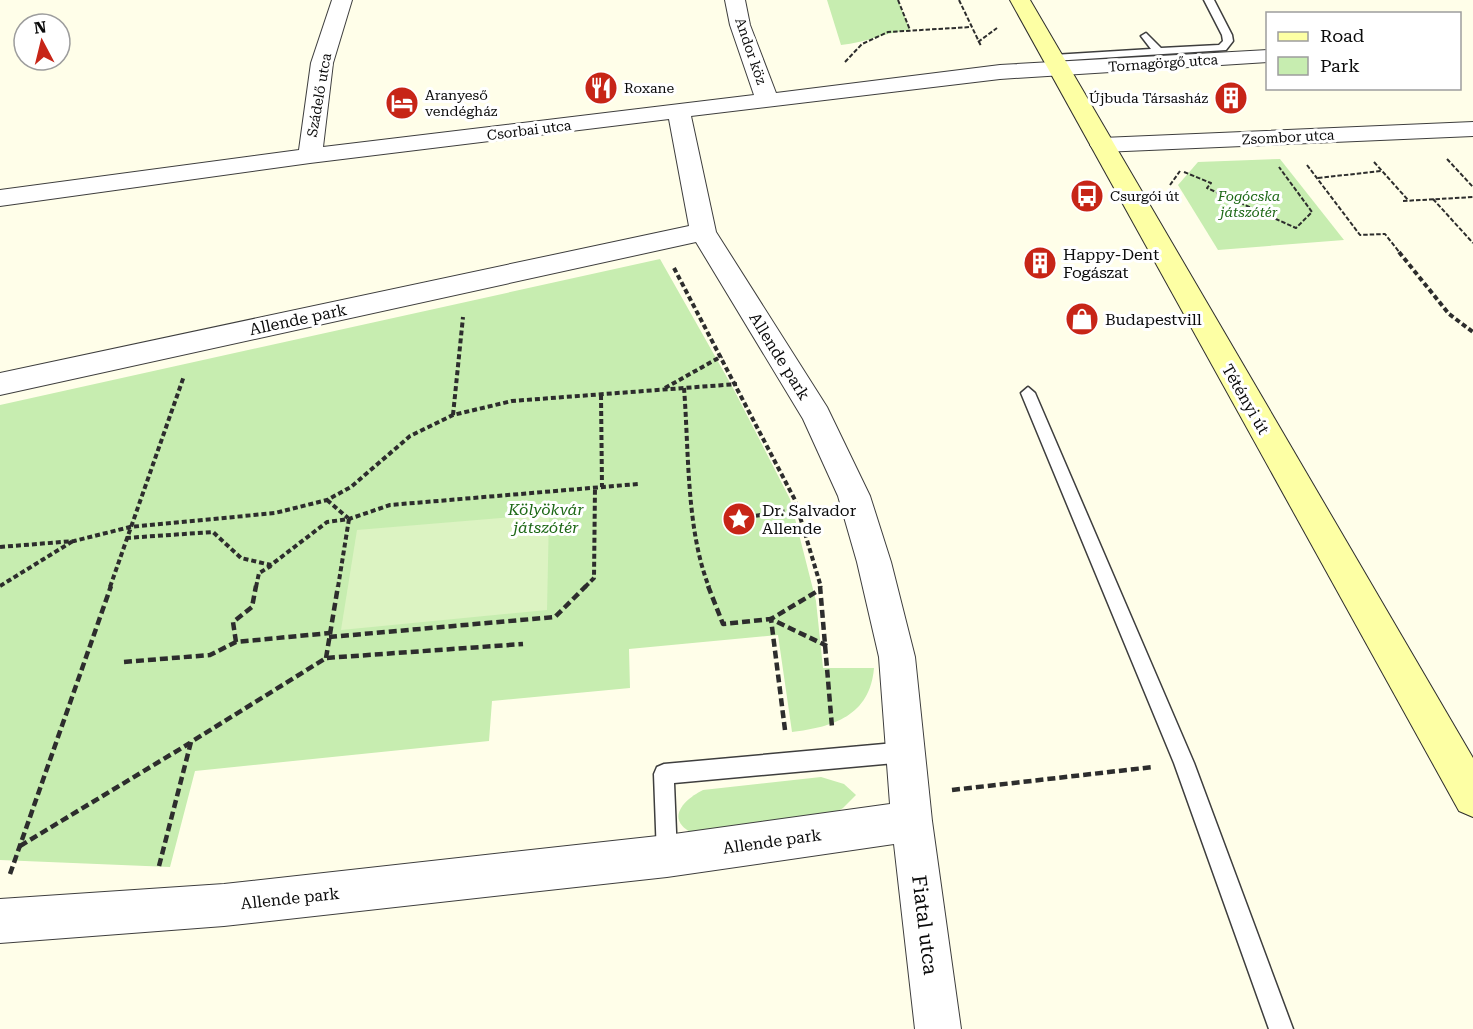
<svg xmlns="http://www.w3.org/2000/svg" width="1473" height="1029" font-family="'Roboto Serif',serif">
<style>
.green{fill:#c7edb0}
.pitch{fill:#dcf3c2}
.lines{fill:none;stroke-linecap:round;stroke-linejoin:round}
.lane-casing{stroke:#3e3e3e;stroke-width:3}
.street-casing{stroke:#3e3e3e;stroke-width:2}
.secondary-casing{stroke:#2d2d2d;stroke-width:2}
.path-far2{stroke:#2d2d2d;stroke-width:2;stroke-dasharray:4.5 2;stroke-linecap:butt}
.path-far1{stroke:#2d2d2d;stroke-width:4;stroke-dasharray:5 3;stroke-linecap:butt}
.path{stroke:#2d2d2d;stroke-width:4.5;stroke-dasharray:8 4;stroke-linecap:butt}
.lane{fill:#fff;fill-rule:evenodd}
.street{fill:#fff;fill-rule:evenodd}
.secondary{fill:#fdffa4;fill-rule:evenodd}
.labels{text-anchor:middle;stroke-width:6;stroke-linejoin:round;paint-order:stroke}
.far-street-label{font-size:14px;fill:#0b0b0b;stroke:#fff}
.far-poi-label{font-size:14px;fill:#0b0b0b;stroke:#fff;text-anchor:start}
.far-park-label{font-size:14px;font-style:italic;fill:#1d6816;stroke:#fff}
.poi-label{font-size:16px;fill:#0b0b0b;stroke:#fff;text-anchor:start}
.street-label{font-size:16px;fill:#0b0b0b;stroke:#fff}
.park-label{font-size:16px;font-style:italic;fill:#1d6816;stroke:#fff}
.near-street-label{font-size:20px;fill:#0b0b0b;stroke:#fff}
</style>
<rect width="100%" height="100%" fill="#fffee9"/>
<g class="green">
<path d="M 827,0 L 898,0 L 910,30 C 885,32 866,43 841,45 Z"/>
<path d="M 1280,159 L 1344,240 L 1218,250 L 1178,185 L 1198,162 Z"/>
<path d="M 660,259 L 733,388 L 790,499 L 816,601 L 823,668 L 874,668 C 870,716 833,727 792,732 L 778,635 L 629,649 L 630,688 L 492,701 L 489,741 L 195,771 L 170,867 L 0,860 L 0,405 Z"/>
<path d="M 821,777 L 844,784 L 856,795 L 843,808 L 826,818 L 694,834 C 664,820 683,800 703,790 Z"/>
</g>
<path class="pitch" d="M 549,514 L 547,610 L 341,630 L 357,530 Z"/>
<g class="lines">
<g class="lane-casing">
<g id="lane">
<path d="M 1204,0 L 1214,0 L 1232,35 L 1233,41 L 1226,50 L 1053,61 L 1048,58 L 1053,55 L 1151,49 L 1141,36 L 1146,33 L 1161,48 L 1219,45 L 1223,41 L 1222,35 Z"/>
<path d="M 1028,387 L 1035,393 L 1194,763 L 1293,1029 L 1269,1029 L 1174,763 L 1021,393 Z"/>
<path d="M 906,742 L 913,745 L 916,752 L 913,759 L 906,762 L 674,783 L 677,856 L 674,863 L 667,866 L 660,863 L 657,856 L 654,774 L 657,767 L 664,764 Z"/>
</g>
</g>
<g class="street-casing">
<g id="street">
<path d="M 332,0 L 352,0 L 333,63 L 323,147 L 754,95 L 730,25 L 725,0 L 745,0 L 750,25 L 776,93 L 1000,65 L 1268,50 L 1268,62 L 1000,79 L 691,116 L 716,232 L 827,407 L 870,496 L 891,562 L 915,657 L 932,821 L 961,1029 L 915,1029 L 894,844 L 667,877 L 224,926 L 0,943 L 0,899 L 224,884 L 667,835 L 890,804 L 879,657 L 857,562 L 838,496 L 803,419 L 696,242 L 0,395 L 0,373 L 689,226 L 669,119 L 310,163 L 0,206 L 0,190 L 299,150 L 311,63 Z"/>
<path d="M 1473,122 L 1473,136 L 1102,152 L 1094,150 L 1090,145 L 1094,140 L 1102,138 Z"/>
</g>
</g>
<g class="secondary-casing">
<path id="secondary" d="M 1010,0 L 1030,0 L 1473,758 L 1473,817 L 1459,811 Z"/>
</g>
<g class="path-far2">
<path d="M 898,0 L 910,30"/>
<path d="M 959,0 L 981,46"/>
<path d="M 978,42 L 997,28"/>
<path d="M 845,62 L 862,44 L 888,32 L 971,27"/>
<path d="M 1447,159 L 1473,187"/>
<path d="M 1374,162 L 1408,200"/>
<path d="M 1307,165 L 1360,235 L 1385,234 L 1400,253"/>
<path d="M 1184,172 L 1211,183 L 1207,188 L 1296,228 L 1312,212 L 1279,167"/>
<path d="M 1318,178 L 1381,171"/>
<path d="M 1170,185 L 1180,171"/>
<path d="M 1433,199 L 1473,243"/>
<path d="M 1403,201 L 1473,197"/>
</g>
<g class="path-far1">
<path d="M 1399,252 L 1449,314 L 1473,332"/>
<path d="M 674,268 L 795,500 L 821,587"/>
<path d="M 665,388 L 722,356"/>
<path d="M 684,388 C 689,451 686,529 709,587"/>
<path d="M 601,395 L 602,487"/>
<path d="M 453,415 L 463,317"/>
<path d="M 327,500 L 348,518"/>
<path d="M 748,517 L 798,509"/>
<path d="M 126,538 L 213,532 L 241,558 L 271,565 L 327,522 L 349,519 L 390,505 L 638,484"/>
<path d="M 0,547 L 74,541 L 130,527 L 275,513 L 327,500 L 351,487 L 410,436 L 453,415 L 512,401 L 737,384"/>
<path d="M 0,586 L 73,541"/>
<path d="M 110,587 L 184,376"/>
<path d="M 256,587 L 259,573 L 271,566"/>
<path d="M 338,587 L 349,519"/>
<path d="M 585,587 L 594,578 L 595,487"/>
</g>
<g class="path">
<path d="M 708,586 L 723,624 L 771,619 L 827,646"/>
<path d="M 820,586 L 832,727"/>
<path d="M 329,637 L 555,617 L 586,586"/>
<path d="M 236,642 L 233,622 L 252,607 L 256,586"/>
<path d="M 326,658 L 338,586"/>
<path d="M 124,662 L 210,655 L 236,642 L 330,633"/>
<path d="M 785,730 L 771,619 L 821,589"/>
<path d="M 952,790 L 1153,767"/>
<path d="M 20,846 L 190,743"/>
<path d="M 159,866 L 191,742 L 326,658 L 523,644"/>
<path d="M 10,874 L 111,586"/>
</g>
<use href="#lane" class="lane"/>
<use href="#street" class="street"/>
<use href="#secondary" class="secondary"/>
</g>
<defs>
<g id="restaurant-disc" transform="scale(1.725)"><circle r="9.5" fill="#c72517" stroke="#fff"/><path d="M-5-6h1v4h1v-4h1v4h1v-4h1v5L-1.5 .5V6h-2V.5L-5-1ZM5-6V6H3V1.5H1.5Q1.5-4 5-6Z" fill="#fff"/></g>
<g id="building-disc" transform="scale(1.725)"><circle r="9.5" fill="#c72517" stroke="#fff"/><path d="M-4-6H4V6H1V3H-1V6H-4ZM-2.5-4.3h1.7v1.8h-1.7ZM.8-4.3h1.7v1.8H.8ZM-2.5-1h1.7V.8h-1.7ZM.8-1h1.7V.8H.8Z" fill="#fff"/></g>
<g id="hotel-disc" transform="scale(1.725)"><circle r="9.5" fill="#c72517" stroke="#fff"/><path d="M-6-4.5h1.5V1H6V5H4.5V3h-9V5H-6ZM-4 0a1.8 1.8 0 1 1 3.6 0ZM.5 0V-2.5h3Q6-2.5 6 0Z" fill="#fff"/></g>
<g id="bus-disc" transform="scale(1.725)"><circle r="9.5" fill="#c72517" stroke="#fff"/><path d="M-5-6H5V4H4V6H2V4H-2V6H-4V4H-5ZM-3.5-4V0h7V-4ZM-3.5 1.2v1.5H-2V1.2ZM2 1.2v1.5H3.5V1.2Z" fill="#fff"/></g>
<g id="shop-disc" transform="scale(1.725)"><circle r="9.5" fill="#c72517" stroke="#fff"/><path d="M-5-2.5h2.3a2.7 3.5 0 0 1 5.4 0H5L5.5 6h-11ZM-1.5-2.5h3a1.5 2.3 0 0 0-3 0Z" fill="#fff"/></g>
<g id="sight-disc" transform="scale(1.725)"><circle r="9.5" fill="#c72517" stroke="#fff"/><path d="M0-6L1.8-2.2L6-1.7L2.9 1.2L3.7 5.4L0 3.3L-3.7 5.4L-2.9 1.2L-6-1.7L-1.8-2.2Z" fill="#fff"/></g>
</defs>
<g fill-rule="evenodd">
<use href="#restaurant-disc" x="601" y="88"/>
<use href="#building-disc" x="1231" y="98"/>
<use href="#hotel-disc" x="402" y="103"/>
<use href="#bus-disc" x="1087" y="196"/>
<use href="#building-disc" x="1040" y="263"/>
<use href="#shop-disc" x="1082" y="319"/>
<use href="#sight-disc" x="739" y="519"/>
</g>
<g class="labels">
<g class="far-street-label">
<text transform="translate(751 51) rotate(71)" y="5">Andor köz</text>
<text transform="translate(1163 63) rotate(-4)" y="5">Tornagörgő utca</text>
<text transform="translate(319 95) rotate(-80)" y="5">Szádelő utca</text>
<text transform="translate(529 130) rotate(-7)" y="5">Csorbai utca</text>
<text transform="translate(1288 137) rotate(-3)" y="5">Zsombor utca</text>
</g>
<g class="far-poi-label">
<text x="624" y="93">Roxane</text>
<text x="425" y="100">Aranyeső<tspan x="425" dy="16">vendégház</tspan></text>
<text x="1208" y="103" text-anchor="end">Újbuda Társasház</text>
<text x="1110" y="201">Csurgói út</text>
</g>
<g class="far-park-label">
<text x="1249" y="201">Fogócska<tspan x="1249" dy="16">játszótér</tspan></text>
</g>
<g class="poi-label">
<text x="1063" y="260">Happy-Dent<tspan x="1063" dy="18">Fogászat</tspan></text>
<text x="1105" y="325">Budapestvill</text>
<text x="762" y="516">Dr. Salvador<tspan x="762" dy="18">Allende</tspan></text>
</g>
<g class="street-label">
<text transform="translate(298 319) rotate(-12)" y="6">Allende park</text>
<text transform="translate(780 356) rotate(58)" y="6">Allende park</text>
<text transform="translate(1246 399) rotate(60)" y="6">Tétényi út</text>
<text transform="translate(772 841) rotate(-8)" y="6">Allende park</text>
<text transform="translate(290 898) rotate(-6)" y="6">Allende park</text>
</g>
<g class="park-label">
<text x="546" y="515">Kölyökvár<tspan x="546" dy="18">játszótér</tspan></text>
</g>
<g class="near-street-label">
<text transform="translate(925 925) rotate(83)" y="7">Fiatal utca</text>
</g>
</g>
<rect x="1266" y="12" width="195" height="78" fill="#ffffff" stroke="#9d9d9d" stroke-width="1.5"/>
<rect x="1278" y="32" width="30" height="9" fill="#fdffa4" stroke="#9d9d9d" stroke-width="1.5"/>
<text x="1320" y="42" font-size="18" fill="#0b0b0b">Road</text>
<rect x="1278" y="57" width="30" height="18" fill="#c7edb0" stroke="#9d9d9d" stroke-width="1.5"/>
<text x="1320" y="72" font-size="18" fill="#0b0b0b">Park</text>
<g transform="translate(42 42) rotate(353)"><circle r="28" fill="#ffffff" stroke="#9d9d9d" stroke-width="1.5"/>
<path d="M0-4.5L10 22L0 15L-10 22Z" fill="#c72517"/>
<text y="-9" font-size="16" font-weight="bold" text-anchor="middle" fill="#0b0b0b">N</text>
</g>
</svg>
